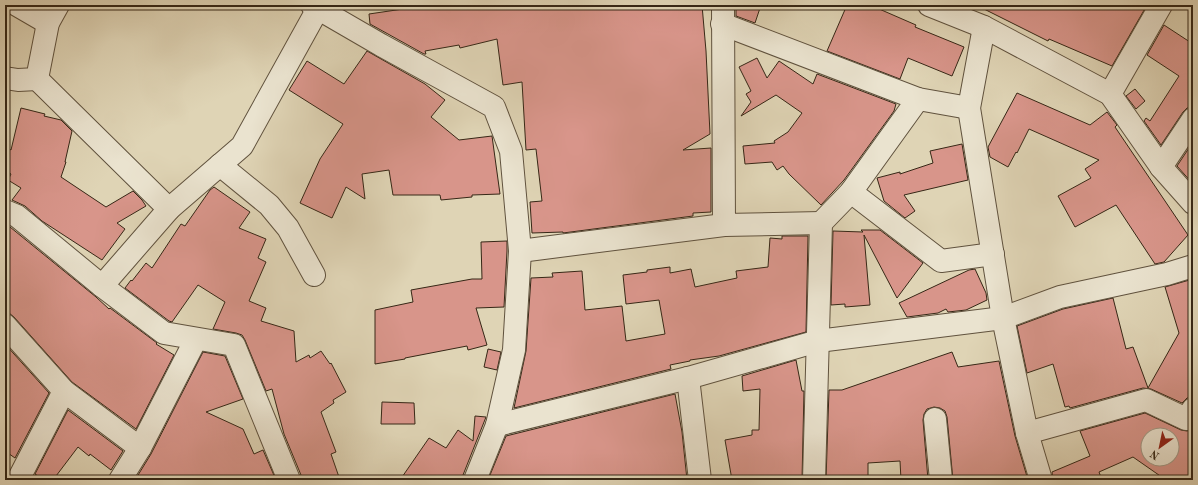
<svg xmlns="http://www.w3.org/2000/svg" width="1198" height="485" font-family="'Old Standard TT',serif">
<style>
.building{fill:#d8958a;stroke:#362716;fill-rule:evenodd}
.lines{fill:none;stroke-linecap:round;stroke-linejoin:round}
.minor-casing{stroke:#60523e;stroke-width:24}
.minor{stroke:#eae3cf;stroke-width:22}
</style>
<rect width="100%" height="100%" fill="#dfd4b5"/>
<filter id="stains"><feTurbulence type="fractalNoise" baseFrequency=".005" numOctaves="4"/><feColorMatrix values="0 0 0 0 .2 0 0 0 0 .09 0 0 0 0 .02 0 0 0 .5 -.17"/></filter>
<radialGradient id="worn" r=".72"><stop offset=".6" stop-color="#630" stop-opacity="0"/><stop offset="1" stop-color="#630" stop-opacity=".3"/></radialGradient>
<g class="building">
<path d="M 430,5 L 702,5 L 706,51 L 710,134 L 683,150 L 711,148 L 711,212 L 693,213 L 693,216 L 563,233 L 563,232 L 532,233 L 530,202 L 542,201 L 536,149 L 526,150 L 522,82 L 503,85 L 497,39 L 460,48 L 459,45 L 425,51 L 426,54 L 424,54 L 370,24 L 369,14 Z"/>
<path d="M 736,5 L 761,5 L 755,23 L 736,16 Z"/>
<path d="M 847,5 L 870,5 L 916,25 L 915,27 L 964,47 L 952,76 L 908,58 L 900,79 L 827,51 Z"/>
<path d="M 976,5 L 1147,5 L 1112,66 L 1049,39 L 1048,41 Z"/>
<path d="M 1164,25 L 1193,44 L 1193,107 L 1187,108 L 1183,112 L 1161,145 L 1144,121 L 1146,118 L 1150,121 L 1179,76 L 1147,55 Z"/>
<path d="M 367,51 L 425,84 L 445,100 L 431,117 L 459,140 L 492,136 L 500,194 L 472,195 L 472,197 L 441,200 L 440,195 L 393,195 L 389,170 L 362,174 L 365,199 L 346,187 L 332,218 L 300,203 L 320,159 L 343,124 L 289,90 L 307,61 L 344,84 Z"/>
<path d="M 757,58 L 767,78 L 779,61 L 813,84 L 817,74 L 896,104 L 894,111 L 844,180 L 821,205 L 789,174 L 783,166 L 777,170 L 772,162 L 745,164 L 743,146 L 775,143 L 774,141 L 788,132 L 802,113 L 776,95 L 741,116 L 751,102 L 746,94 L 751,91 L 739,67 Z"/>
<path d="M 1135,89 L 1145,101 L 1136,109 L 1126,96 Z"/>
<path d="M 1017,93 L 1090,125 L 1107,112 L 1117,125 L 1115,127 L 1188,235 L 1164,262 L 1155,264 L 1116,205 L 1075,227 L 1058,196 L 1091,178 L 1085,169 L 1099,160 L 1029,129 L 1017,153 L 1016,152 L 1008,167 L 990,157 L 988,147 Z"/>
<path d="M 21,108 L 45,114 L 44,116 L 61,120 L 72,131 L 65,162 L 66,162 L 61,177 L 106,207 L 133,191 L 142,200 L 146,206 L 117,223 L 125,229 L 102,260 L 42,221 L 25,206 L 12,200 L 21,188 L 8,180 L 11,174 L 5,170 L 5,146 L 11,150 Z"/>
<path d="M 1193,142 L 1193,184 L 1177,166 Z"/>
<path d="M 962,144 L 968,180 L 904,195 L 915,211 L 905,218 L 884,201 L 877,178 L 900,172 L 900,174 L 933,163 L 930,151 Z"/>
<path d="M 214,187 L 250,212 L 239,228 L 266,239 L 258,258 L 266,262 L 249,301 L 266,308 L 261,321 L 294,331 L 296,362 L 309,355 L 310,358 L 321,351 L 330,364 L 331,363 L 346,392 L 333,400 L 334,403 L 321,412 L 336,452 L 331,454 L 340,480 L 301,480 L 301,475 L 284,434 L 272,389 L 266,391 L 245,340 L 242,335 L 236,333 L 213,329 L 225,302 L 198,285 L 172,322 L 169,321 L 125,288 L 131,280 L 132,281 L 146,263 L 152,268 L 181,224 L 185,226 L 210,190 Z"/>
<path d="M 5,225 L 10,227 L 96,297 L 109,309 L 110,308 L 157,343 L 156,344 L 174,355 L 136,429 L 72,382 L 14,317 L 9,313 L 5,313 Z"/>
<path d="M 861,230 L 880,230 L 923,263 L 897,298 L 864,235 L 870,305 L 845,307 L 845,304 L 831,305 L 833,231 L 863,232 Z"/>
<path d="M 782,236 L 808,236 L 806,332 L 719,356 L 690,360 L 690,361 L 670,365 L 671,369 L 514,408 L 526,351 L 531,278 L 553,277 L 552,273 L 582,271 L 585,310 L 622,306 L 626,341 L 665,334 L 659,300 L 626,304 L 623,275 L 647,272 L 647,270 L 670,267 L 670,273 L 691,269 L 695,287 L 737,278 L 736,271 L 768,267 L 770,238 L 782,239 Z"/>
<path d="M 507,241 L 507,251 L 504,307 L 476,308 L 487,345 L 468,350 L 467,346 L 405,358 L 405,359 L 375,364 L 375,310 L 413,302 L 411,290 L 472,279 L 482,279 L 481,242 Z"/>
<path d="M 975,269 L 986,293 L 987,300 L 966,310 L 948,312 L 946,309 L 938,313 L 907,317 L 899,303 L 969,270 Z"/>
<path d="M 1193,279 L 1193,397 L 1187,398 L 1182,403 L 1151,389 L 1143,388 L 1070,408 L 1069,406 L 1065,407 L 1053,364 L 1027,373 L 1017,326 L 1063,309 L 1113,298 L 1126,349 L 1133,347 L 1148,388 L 1179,333 L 1165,287 Z"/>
<path d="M 5,344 L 49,393 L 15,458 L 5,451 Z"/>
<path d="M 488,349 L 501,352 L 497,370 L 484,367 Z"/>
<path d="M 203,352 L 225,356 L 243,399 L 206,412 L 243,429 L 254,454 L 263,450 L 276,480 L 135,480 L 151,454 Z"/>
<path d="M 952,352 L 958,367 L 999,361 L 1015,436 L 1028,480 L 953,480 L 947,417 L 945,411 L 940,408 L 934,407 L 927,409 L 924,414 L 923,420 L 928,480 L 901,480 L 900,461 L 868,463 L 868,480 L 826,480 L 829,390 L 842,390 Z"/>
<path d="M 796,360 L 802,391 L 804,391 L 802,480 L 732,480 L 725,440 L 752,435 L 752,430 L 759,430 L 760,389 L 743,391 L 742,376 Z"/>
<path d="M 675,394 L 682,432 L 687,480 L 488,480 L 506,436 Z"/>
<path d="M 382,402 L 414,403 L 415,424 L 381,424 Z"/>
<path d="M 68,410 L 123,451 L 111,470 L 90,454 L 89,456 L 78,447 L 53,480 L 44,480 L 35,474 Z"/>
<path d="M 1145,413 L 1181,430 L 1187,431 L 1193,429 L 1193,480 L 1166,480 L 1133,457 L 1099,472 L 1102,480 L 1053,480 L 1052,472 L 1090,456 L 1080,431 ZM 1148,435 L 1172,435 L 1172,459 L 1148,459 Z"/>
<path d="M 475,416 L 486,417 L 463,475 L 463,480 L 400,480 L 429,438 L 446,448 L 458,430 L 473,441 Z"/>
</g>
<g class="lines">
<g class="minor-casing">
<g id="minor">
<path d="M 17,5 L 48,23"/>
<path d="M 312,5 L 381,45 L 494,107 L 511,151 L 520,251 L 514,350 L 497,425 L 475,480"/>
<path d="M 723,5 L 724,225 L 821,223 L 814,480"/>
<path d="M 929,5 L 984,27 L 1110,94 L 1161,167 L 1193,203"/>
<path d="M 722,24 L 918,99 L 969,108"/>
<path d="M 984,27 L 969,108 L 1003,318 L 1027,433 L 1041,480"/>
<path d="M 5,78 L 18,80 L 37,79 L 48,23 L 58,5"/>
<path d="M 37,79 L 169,209"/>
<path d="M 1110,94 L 1161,5"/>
<path d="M 220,165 L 269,205 L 288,228 L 314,275"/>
<path d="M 1161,167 L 1193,119"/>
<path d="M 851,192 L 941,261 L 993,254"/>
<path d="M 5,211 L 17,216 L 102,286 L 169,209 L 242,146 L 320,5"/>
<path d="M 821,223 L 851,192 L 918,99"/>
<path d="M 520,251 L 724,225"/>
<path d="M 102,286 L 164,333 L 234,345 L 289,480"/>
<path d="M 5,325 L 64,391 L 140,448"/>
<path d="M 688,378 L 700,480"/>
<path d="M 935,419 L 941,480"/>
<path d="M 497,425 L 688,378 L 818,341 L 1003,318 L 1060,297 L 1167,274 L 1193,266"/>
<path d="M 1027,433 L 1146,400 L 1186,419 L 1193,409"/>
<path d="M 18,480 L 64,391"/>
<path d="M 120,480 L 140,448 L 196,339"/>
</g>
</g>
<use href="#minor" class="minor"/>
</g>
<rect width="1198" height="485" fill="none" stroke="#dfd4b5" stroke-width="20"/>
<rect x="6" y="6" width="1186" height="473" fill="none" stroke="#362716" stroke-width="2"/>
<rect x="10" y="10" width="1178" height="465" fill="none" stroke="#362716"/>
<g transform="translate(1160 447) rotate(213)"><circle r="19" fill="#eae3cf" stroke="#a29885"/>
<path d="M0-3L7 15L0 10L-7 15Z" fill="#8f2418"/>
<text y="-6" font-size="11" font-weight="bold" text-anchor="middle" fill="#362716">N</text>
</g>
<rect width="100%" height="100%" filter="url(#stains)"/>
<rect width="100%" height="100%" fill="url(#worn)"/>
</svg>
